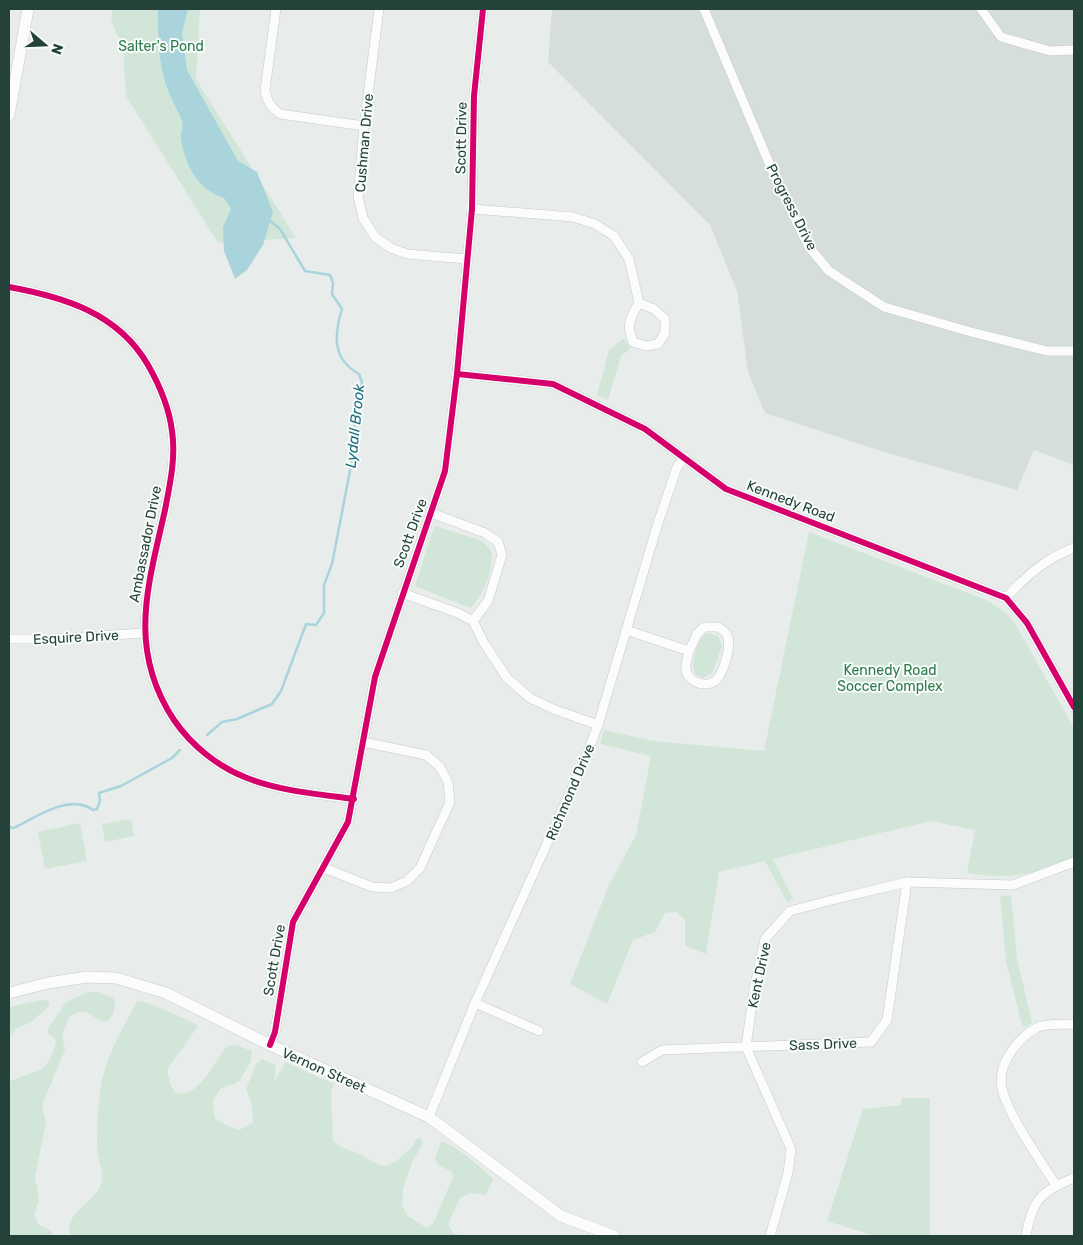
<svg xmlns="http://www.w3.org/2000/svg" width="1083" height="1245" font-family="Rubik,sans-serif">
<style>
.built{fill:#d6dedb}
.green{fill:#d1e6d8}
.water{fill:#a9d4db}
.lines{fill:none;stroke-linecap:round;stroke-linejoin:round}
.stream{stroke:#a9d4db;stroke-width:2.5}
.minor-casing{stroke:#c5cac8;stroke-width:10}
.tertiary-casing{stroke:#c5cac8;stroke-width:12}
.minor{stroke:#fcfcfc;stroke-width:9}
.tertiary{stroke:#fcfcfc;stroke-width:11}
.cycleway-casing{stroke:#f7fbf9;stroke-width:9}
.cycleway{stroke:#d6006c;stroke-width:6}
.labels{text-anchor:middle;stroke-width:4;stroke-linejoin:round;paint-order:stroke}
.park-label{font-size:14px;fill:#2d7a4b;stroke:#f7fbf9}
.street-label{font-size:14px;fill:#24423a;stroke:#f7fbf9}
.water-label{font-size:15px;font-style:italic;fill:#1c6f80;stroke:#f7fbf9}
</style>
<rect width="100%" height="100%" fill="#e8edeb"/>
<path class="built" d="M 552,9 L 1074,9 L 1074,465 L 1034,450 L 1017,490 L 884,452 L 765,413 L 748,372 L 737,291 L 710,225 L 548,62 Z"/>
<g class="green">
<path d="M 113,9 L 200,9 L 196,79 L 296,238 L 218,243 L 126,96 L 123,48 L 111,20 Z"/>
<path d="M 623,339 L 631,348 L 621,356 L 608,400 L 597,395 L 609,350 Z"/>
<path d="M 436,526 L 482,541 L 491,550 C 495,566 483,598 470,608 L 415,586 L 433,530 Z"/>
<path d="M 809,532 L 986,600 L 1001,609 L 1013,620 L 1074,728 L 1074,857 C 1039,875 1005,880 967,873 L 975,830 L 931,821 L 773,859 L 793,899 L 787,902 L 765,861 L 719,872 L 706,954 L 685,946 L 685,920 L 676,912 L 665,913 L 655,932 L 633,940 L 607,1004 L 570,984 L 609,885 L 636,835 L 651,756 L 600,744 L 604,730 L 653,741 L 764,751 Z"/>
<path d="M 707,633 L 718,636 L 722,646 L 712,673 L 703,678 L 696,675 C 689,665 697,639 707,633 Z"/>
<path d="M 131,819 L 134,836 L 105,842 L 102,824 Z"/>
<path d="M 80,823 L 87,861 L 45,869 L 38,832 Z"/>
<path d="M 1011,895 L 1017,958 L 1032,1023 L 1023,1028 L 1006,961 L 1000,896 Z"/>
<path d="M 88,992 L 99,992 L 113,998 C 117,1006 114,1014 108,1021 L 103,1022 C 89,1016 87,1006 70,1016 L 62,1035 L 65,1050 L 42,1105 L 46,1123 L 35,1176 L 39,1200 L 34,1215 L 39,1225 L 51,1230 L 53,1236 L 9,1236 L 9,1082 C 38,1067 44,1080 56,1043 L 55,1039 L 48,1033 L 48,1029 L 66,1002 Z"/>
<path d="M 42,1000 L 49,1001 L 49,1006 L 30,1023 L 18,1027 L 9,1037 L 9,1007 Z"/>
<path d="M 141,1001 C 147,1002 195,1022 198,1026 L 167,1070 L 171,1086 L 176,1093 C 199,1099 215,1060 227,1046 L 236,1045 L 252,1051 L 251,1061 L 240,1080 L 234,1084 L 221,1088 L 216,1096 L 213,1102 L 215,1118 L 226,1125 L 239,1130 L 253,1123 L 252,1105 L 246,1089 L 256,1064 L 262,1059 L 276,1065 L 274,1083 L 285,1062 L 334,1084 L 331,1091 L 333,1140 C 339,1148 348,1149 357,1153 C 378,1162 383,1176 404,1154 C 410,1148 413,1148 415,1140 L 421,1138 L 423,1144 L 413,1160 L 403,1189 L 402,1205 L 408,1216 L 427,1228 L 433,1224 L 453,1177 L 451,1171 L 438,1165 L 435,1158 L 441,1142 C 451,1141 485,1170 493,1179 L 486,1195 L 471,1193 L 460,1198 L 448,1224 L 454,1234 L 481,1236 L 70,1236 C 64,1211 93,1206 101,1184 C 105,1171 96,1157 97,1143 C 97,1125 98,1104 101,1086 C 105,1059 123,1026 137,1002 Z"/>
<path d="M 902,1098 L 930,1098 L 930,1236 L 875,1236 L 827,1221 L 863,1109 L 901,1105 Z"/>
</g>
<path class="water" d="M 158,9 L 188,9 L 182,33 L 187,70 L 238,161 L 257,172 L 273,212 L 263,245 L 247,270 L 235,279 L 224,251 L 223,227 L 231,209 L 224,198 C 197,189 186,166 181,140 C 180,133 184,127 182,121 C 178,111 173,102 169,93 C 158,67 158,36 158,9 Z"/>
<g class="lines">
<g class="stream">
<path d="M 207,735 L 222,722 L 237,719 L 272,704 L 281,691 L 306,624 L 316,625 L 324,613 L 324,585 L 332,564 L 354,450 L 355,409 L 362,382 L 359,374 C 332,359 334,335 342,309 L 332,294 L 333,283 L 330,275 L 305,271 L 280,229 L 270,221"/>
<path d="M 9,827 L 14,828 C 36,817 70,793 93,810 L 97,809 L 100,801 L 99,793 L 121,786 L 172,758 L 180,750"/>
</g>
<g class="minor-casing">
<g id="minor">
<path d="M 276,9 L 265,90 C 267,102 271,107 280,114 L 364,126"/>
<path d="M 379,9 L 364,126 L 358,197 L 363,218 L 375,237 L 391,248 L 407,254 L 467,259"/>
<path d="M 704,9 L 775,177 L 809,247 L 829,271 L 884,307 L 971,332 L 1047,351 L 1074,351"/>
<path d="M 981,9 L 1001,37 L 1050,51 L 1074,50"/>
<path d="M 472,209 L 573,217 L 595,224 L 614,236 L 629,259 L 639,303 C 630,317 626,326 633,342 L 646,346 L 658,344 L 665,333 L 665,319 L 654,309 L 639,303"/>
<path d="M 9,287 C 64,297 118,313 148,365 C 160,386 169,407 172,431 C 176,457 170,484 165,510 C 148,586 127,649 174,720 C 191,745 218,767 247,778 C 280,791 318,794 354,799"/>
<path d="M 457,374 L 553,384 L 645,429 L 726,489 L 1006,598 L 1027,623 L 1074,707"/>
<path d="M 431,513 L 485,533 L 498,542 L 502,555 L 488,601 L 473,621"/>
<path d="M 402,593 L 458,613 L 473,621 L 484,643 L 507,678 L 530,698 L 553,709 L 598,725"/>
<path d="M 1006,598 C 1026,576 1046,558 1074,548"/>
<path d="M 626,630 L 689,651 C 688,656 685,664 686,670 C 688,683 708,689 717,679 C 724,671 732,645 727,635 C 725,631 721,629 718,627 L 704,627 L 697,634 L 689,651"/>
<path d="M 9,639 L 54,639 L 144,633"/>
<path d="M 322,867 L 372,887 L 391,888 L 407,881 L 420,868 L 450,802 L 448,782 L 440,767 L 426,755 L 363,742"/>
<path d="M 475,1003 L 539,1031"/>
<path d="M 270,1045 L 275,1032 L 293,922 L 348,822 L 375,677 L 445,471 L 457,374 L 472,209 L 474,96 L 483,9"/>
<path d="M 642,1062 L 662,1050 L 871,1042 L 887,1020 L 907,882"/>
<path d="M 429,1117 L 475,1003 L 586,757 L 598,725 L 658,523 L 677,467 L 685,457"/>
<path d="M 1056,1185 C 1041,1161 1008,1116 1002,1088 C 997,1065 1017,1039 1036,1028 C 1046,1023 1064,1025 1074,1024"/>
<path d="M 770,1236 L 788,1173 L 791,1149 L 746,1047 L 754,990 L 765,939 L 790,911 L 832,900 L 907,882 L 1013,885 L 1074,862"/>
<path d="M 1026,1236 C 1032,1200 1041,1191 1074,1178"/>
</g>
</g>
<g class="tertiary-casing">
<g id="tertiary">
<path d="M 9,115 L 28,9"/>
<path d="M 9,993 L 48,983 L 87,977 L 116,978 L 166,993 L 270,1045 L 429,1117 L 561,1216 L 614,1236"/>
</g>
</g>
<use href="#minor" class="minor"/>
<use href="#tertiary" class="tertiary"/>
<g class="cycleway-casing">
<g id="cycleway">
<path d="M 9,287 C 64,297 118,313 148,365 C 160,386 169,407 172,431 C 176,457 170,484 165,510 C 148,586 127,649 174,720 C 191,745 218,767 247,778 C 280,791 318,794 354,799"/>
<path d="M 457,374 L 553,384 L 645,429 L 726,489 L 1006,598 L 1027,623 L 1074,707"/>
<path d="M 270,1045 L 275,1032 L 293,922 L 348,822 L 375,677 L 445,471 L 457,374 L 472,209 L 474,96 L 483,9"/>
</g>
</g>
<use href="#cycleway" class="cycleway"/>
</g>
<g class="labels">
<g class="park-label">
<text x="161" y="51">Salter's Pond</text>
<text x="890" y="675">Kennedy Road<tspan x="890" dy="16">Soccer Complex</tspan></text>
</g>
<g class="street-label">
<text transform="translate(461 138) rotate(-89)" y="5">Scott Drive</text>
<text transform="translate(364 143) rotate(-85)" y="5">Cushman Drive</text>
<text transform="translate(792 207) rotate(63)" y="5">Progress Drive</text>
<text transform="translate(791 501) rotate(21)" y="5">Kennedy Road</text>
<text transform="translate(410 533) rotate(-70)" y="5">Scott Drive</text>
<text transform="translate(145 544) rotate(-79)" y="5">Ambassador Drive</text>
<text transform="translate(76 637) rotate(-3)" y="5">Esquire Drive</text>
<text transform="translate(570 792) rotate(-67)" y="5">Richmond Drive</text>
<text transform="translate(274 960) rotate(-80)" y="5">Scott Drive</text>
<text transform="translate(759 975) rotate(-78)" y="5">Kent Drive</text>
<text transform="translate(823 1044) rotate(-2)" y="5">Sass Drive</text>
<text transform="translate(324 1070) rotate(24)" y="5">Vernon Street</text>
</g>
<g class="water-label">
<text transform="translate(355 426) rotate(-84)" y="5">Lydall Brook</text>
</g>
</g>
<rect width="1083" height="1245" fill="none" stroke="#24423a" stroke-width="20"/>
<g transform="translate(45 45) rotate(109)" stroke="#f7fbf9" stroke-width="4" paint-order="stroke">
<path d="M0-4L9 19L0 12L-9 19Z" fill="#24423a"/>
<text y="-8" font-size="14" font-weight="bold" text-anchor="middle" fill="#24423a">N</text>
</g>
</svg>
